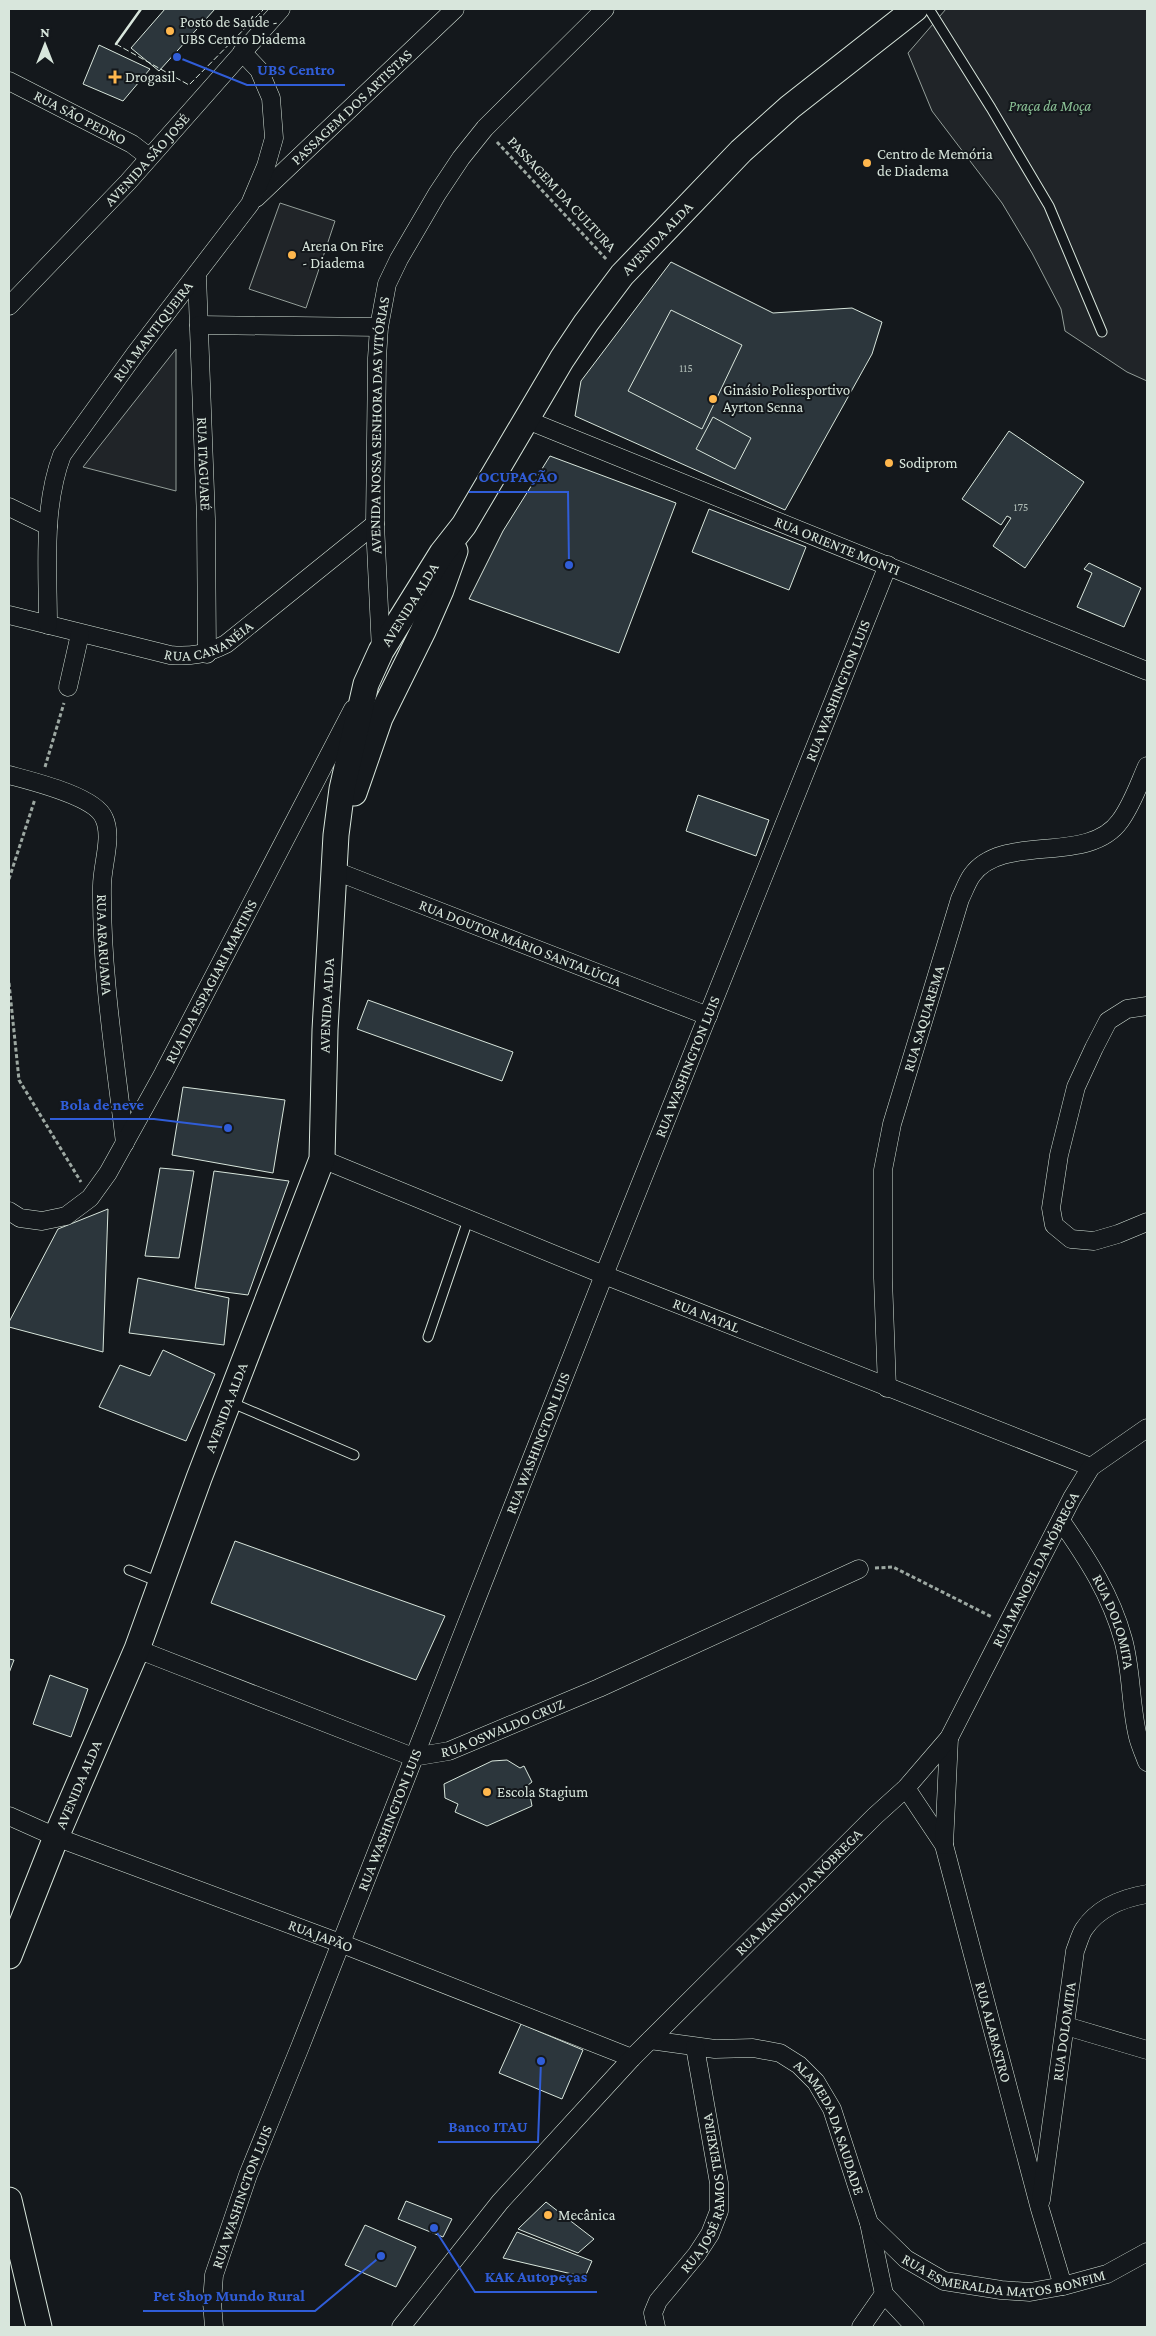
<svg xmlns="http://www.w3.org/2000/svg" width="1156" height="2336" font-family="'Crimson Pro',serif">
<style>
.green{fill:#202428;stroke:#939e99}
.building{fill:#2c363c;stroke:#d8e6dc}
.lines{fill:none;stroke-linecap:round;stroke-linejoin:round}
.lane-casing{stroke:#d8e6dc;stroke-width:11}
.street-casing{stroke:#d8e6dc;stroke-width:19}
.secondary-casing{stroke:#d8e6dc;stroke-width:27}
.path{stroke:#9da8a2;stroke-width:3;stroke-dasharray:4 2.5;stroke-linecap:butt}
.lane{stroke:#14181c;stroke-width:9}
.street{stroke:#14181c;stroke-width:18}
.secondary{stroke:#14181c;stroke-width:25}
.fence{stroke:#d8e6dc;stroke-width:1;stroke-dasharray:6 2.5;stroke-linecap:butt}
.wall{stroke:#d8e6dc;stroke-width:2.5}
.poi-dot{fill:#ffb74d;stroke:#14181c;stroke-width:2}
.labels{text-anchor:middle;stroke-width:4;stroke-linejoin:round;paint-order:stroke}
.number-label{font-size:12px;fill:#adbab4}
.poi-label{font-size:15px;fill:#d8e6dc;stroke:#14181c;text-anchor:start}
.street-label{font-size:15px;fill:#d8e6dc;stroke:#14181c}
.park-label{font-size:15px;font-style:italic;fill:#8ac095;stroke:#14181c}
.leader{fill:none;stroke:#305dd8;stroke-width:2}
.callout-dot{fill:#305dd8;stroke:#14181c;stroke-width:2}
.callout-label{font-size:16px;text-anchor:middle;font-weight:bold;fill:#305dd8;stroke:#14181c;stroke-width:4;stroke-linejoin:round;paint-order:stroke}
</style>
<rect width="100%" height="100%" fill="#14181c"/>
<g class="green">
<path d="M 946,9 L 1147,9 L 1147,381 L 1127,372 L 1065,331 L 1061,309 L 1032,253 L 1002,203 L 932,111 L 908,53 Z"/>
<path d="M 280,203 L 335,221 L 306,308 L 249,289 Z"/>
<path d="M 176,349 L 176,491 L 83,467 Z"/>
</g>
<g class="building">
<path d="M 165,9 L 215,9 L 159,71 L 131,48 Z"/>
<path d="M 99,45 L 150,69 L 123,101 L 83,84 Z"/>
<path d="M 671,262 L 773,313 L 852,308 L 882,322 L 872,354 L 785,510 L 575,416 L 581,381 Z"/>
<path d="M 671,310 L 742,345 L 702,429 L 628,391 Z"/>
<path d="M 713,417 L 751,438 L 735,469 L 696,449 Z"/>
<path d="M 1009,431 L 1084,482 L 1025,568 L 993,546 L 1011,518 L 1007,516 L 1001,525 L 962,499 Z"/>
<path d="M 550,456 L 676,503 L 619,653 L 469,599 L 503,531 Z"/>
<path d="M 709,509 L 806,547 L 789,590 L 692,552 Z"/>
<path d="M 1089,563 L 1141,588 L 1124,627 L 1077,607 L 1092,573 L 1084,569 Z"/>
<path d="M 698,795 L 769,820 L 756,856 L 686,831 Z"/>
<path d="M 368,1000 L 513,1052 L 502,1081 L 357,1029 Z"/>
<path d="M 183,1087 L 285,1100 L 273,1173 L 172,1155 Z"/>
<path d="M 160,1168 L 194,1171 L 179,1258 L 145,1256 Z"/>
<path d="M 214,1171 L 289,1181 L 248,1295 L 195,1288 Z"/>
<path d="M 108,1209 L 103,1352 L 9,1327 L 9,1322 L 58,1229 Z"/>
<path d="M 138,1278 L 229,1298 L 224,1345 L 129,1333 Z"/>
<path d="M 163,1350 L 215,1374 L 186,1441 L 99,1407 L 120,1365 L 150,1376 Z"/>
<path d="M 235,1541 L 445,1616 L 416,1680 L 211,1603 Z"/>
<path d="M 9,1659 L 14,1660 L 9,1673 Z"/>
<path d="M 50,1675 L 88,1689 L 71,1737 L 33,1724 Z"/>
<path d="M 507,1760 L 520,1768 L 524,1766 L 532,1782 L 528,1785 L 532,1806 L 487,1826 L 455,1812 L 458,1804 L 445,1798 L 444,1784 L 492,1761 Z"/>
<path d="M 521,2024 L 583,2050 L 562,2099 L 499,2073 Z"/>
<path d="M 406,2201 L 452,2219 L 443,2237 L 398,2219 Z"/>
<path d="M 546,2202 L 594,2239 L 578,2253 L 518,2229 Z"/>
<path d="M 365,2225 L 416,2247 L 396,2287 L 345,2265 Z"/>
<path d="M 517,2232 L 592,2261 L 585,2277 L 503,2258 Z"/>
</g>
<g class="lines">
<g class="lane-casing">
<g id="lane">
<path d="M 929,9 L 991,108 L 1049,206 L 1102,332"/>
<path d="M 428,1337 L 468,1220"/>
<path d="M 230,1402 L 354,1455"/>
<path d="M 129,1570 L 159,1582"/>
</g>
</g>
<g class="street-casing">
<g id="street">
<path id="s1" d="M 9,81 L 132,144 L 149,157"/>
<path id="s2" d="M 256,198 L 455,9"/>
<path id="s3" d="M 197,275 L 206,519 L 207,654"/>
<path id="s4" d="M 9,306 L 128,182 L 281,9"/>
<path d="M 199,325 L 379,327"/>
<path id="s5" d="M 527,420 L 1147,671"/>
<path d="M 9,507 L 48,526"/>
<path id="s6" d="M 9,615 L 170,655 C 192,657 206,654 226,644 L 375,524"/>
<path id="s7" d="M 48,625 C 48,569 42,508 62,455 L 135,354 L 250,204 L 266,166 L 274,138 L 271,98 L 259,70 L 242,52"/>
<path id="s8" d="M 381,651 L 375,524 L 377,358 L 379,327 L 387,284 L 399,259 L 437,194 L 461,158 L 485,128 L 605,9"/>
<path d="M 68,687 L 80,634"/>
<path id="s9" d="M 9,775 C 31,781 95,796 104,818 C 113,837 102,865 102,886 C 101,972 115,1058 125,1143"/>
<path id="s10" d="M 333,870 L 708,1016"/>
<path d="M 1147,1006 L 1127,1009 L 1108,1021 L 1094,1048 L 1076,1087 L 1059,1155 L 1051,1208 L 1054,1225 L 1071,1239 L 1094,1241 L 1118,1234 L 1147,1222"/>
<path id="s11" d="M 322,1159 L 604,1275 L 1091,1467"/>
<path id="s12" d="M 9,1211 L 20,1218 L 42,1221 L 66,1216 L 90,1198 L 108,1173 L 163,1074 L 353,709"/>
<path id="s13" d="M 887,1388 L 883,1278 L 883,1170 L 892,1124 L 960,899 C 964,891 967,882 972,875 C 1003,832 1088,866 1120,821 C 1132,805 1139,784 1147,766"/>
<path id="s14" d="M 1061,1521 C 1087,1558 1111,1595 1123,1639 C 1132,1671 1130,1705 1138,1737 C 1140,1745 1144,1754 1147,1762"/>
<path id="s15" d="M 137,1649 L 413,1757 L 449,1751 L 599,1688 L 859,1569"/>
<path id="s16" d="M 906,1788 L 944,1845 L 1040,2209 L 1063,2286"/>
<path id="s17" d="M 9,1816 L 56,1837 L 340,1943 L 632,2058"/>
<path d="M 944,1845 L 949,1738"/>
<path d="M 1066,2026 L 1147,2050"/>
<path id="s18" d="M 650,2040 L 715,2049 L 753,2048 L 780,2053 L 799,2065 L 816,2082 L 832,2109 L 869,2223 L 884,2294 L 915,2327"/>
<path id="s19" d="M 1041,2200 L 1075,1951 C 1078,1944 1080,1935 1084,1929 C 1098,1908 1123,1898 1147,1894"/>
<path id="s20" d="M 869,2223 L 906,2259 L 944,2281 L 1001,2290 L 1030,2292 L 1063,2286 L 1107,2274 L 1147,2252"/>
<path id="s21" d="M 214,2327 L 212,2302 L 214,2275 L 248,2175 L 300,2047 L 604,1275 L 888,565"/>
<path id="s22" d="M 401,2327 L 500,2202 L 632,2058 L 875,1816 L 906,1788 L 949,1738 L 1072,1498 L 1091,1467 L 1147,1428"/>
<path id="s23" d="M 656,2327 L 653,2313 L 658,2301 L 697,2254 L 710,2234 L 719,2211 L 719,2183 L 695,2047"/>
<path d="M 861,2327 L 884,2294"/>
</g>
</g>
<g class="secondary-casing">
<g id="secondary">
<path d="M 354,793 L 380,718 L 423,631 L 441,590 L 455,551"/>
<path id="s24" d="M 9,1956 L 56,1837 L 137,1649 L 199,1478 L 322,1159 L 325,1030 L 336,835 L 342,789 L 366,684 L 381,651 L 442,553 L 464,525 L 562,359 L 586,323 L 622,275 L 741,151 L 790,107 L 915,9"/>
<path d="M 9,2200 L 39,2327"/>
</g>
</g>
<g class="path">
<path d="M 497,142 L 607,260"/>
<path d="M 45,767 L 64,703"/>
<path d="M 9,879 L 35,799"/>
<path d="M 9,983 L 19,1080 L 81,1182"/>
<path d="M 875,1568 L 893,1567 L 992,1617"/>
</g>
<use href="#lane" class="lane"/>
<use href="#street" class="street"/>
<use href="#secondary" class="secondary"/>
<path class="fence" d="M 116,44 L 189,85 L 264,9"/>
<path class="wall" d="M 116,44 L 141,9"/>
</g>
<g class="poi-dot">
<circle cx="170" cy="31" r="5"/>
<path d="M112.5 69.5h5v5h5v5h-5v5h-5v-5h-5v-5h5z"/>
<circle cx="867" cy="163" r="5"/>
<circle cx="292" cy="255" r="5"/>
<circle cx="713" cy="399" r="5"/>
<circle cx="889" cy="463" r="5"/>
<circle cx="487" cy="1792" r="5"/>
<circle cx="548" cy="2215" r="5"/>
</g>
<g class="labels">
<g class="number-label">
<text x="686" y="372">115</text>
<text x="1021" y="511">175</text>
</g>
<g class="poi-label">
<text x="180" y="27">Posto de Saúde -<tspan x="180" dy="17">UBS Centro Diadema</tspan></text>
<text x="125" y="82">Drogasil</text>
<text x="877" y="159">Centro de Memória<tspan x="877" dy="17">de Diadema</tspan></text>
<text x="302" y="251">Arena On Fire<tspan x="302" dy="17">- Diadema</tspan></text>
<text x="723" y="395">Ginásio Poliesportivo<tspan x="723" dy="17">Ayrton Senna</tspan></text>
<text x="899" y="468">Sodiprom</text>
<text x="497" y="1797">Escola Stagium</text>
<text x="558" y="2220">Mecânica</text>
</g>
<g class="street-label">
<text dy="5" stroke="none"><textPath href="#s2" startOffset="132">PASSAGEM DOS ARTISTAS</textPath></text>
<text dy="5" stroke="none"><textPath href="#s1" startOffset="80">RUA SÃO PEDRO</textPath></text>
<text dy="5" stroke="none"><textPath href="#s4" startOffset="201">AVENIDA SÃO JOSÉ</textPath></text>
<text transform="translate(562 194) rotate(47)" y="5">PASSAGEM DA CULTURA</text>
<text dy="5" stroke="none"><textPath href="#s24" startOffset="1869">AVENIDA ALDA</textPath></text>
<text dy="5" stroke="none"><textPath href="#s7" startOffset="325">RUA MANTIQUEIRA</textPath></text>
<text dy="5" stroke="none"><textPath href="#s8" startOffset="226">AVENIDA NOSSA SENHORA DAS VITÓRIAS</textPath></text>
<text dy="5" stroke="none"><textPath href="#s3" startOffset="189">RUA ITAGUARÉ</textPath></text>
<text dy="5" stroke="none"><textPath href="#s5" startOffset="335">RUA ORIENTE MONTI</textPath></text>
<text dy="5" stroke="none"><textPath href="#s24" startOffset="1426">AVENIDA ALDA</textPath></text>
<text dy="5" stroke="none"><textPath href="#s6" startOffset="208">RUA CANANÉIA</textPath></text>
<text dy="5" stroke="none"><textPath href="#s21" startOffset="1755">RUA WASHINGTON LUIS</textPath></text>
<text dy="5" stroke="none"><textPath href="#s10" startOffset="201">RUA DOUTOR MÁRIO SANTALÚCIA</textPath></text>
<text dy="5" stroke="none"><textPath href="#s9" startOffset="234">RUA ARARUAMA</textPath></text>
<text dy="5" stroke="none"><textPath href="#s12" startOffset="338">RUA IDA ESPAGIARI MARTINS</textPath></text>
<text dy="5" stroke="none"><textPath href="#s24" startOffset="1010">AVENIDA ALDA</textPath></text>
<text dy="5" stroke="none"><textPath href="#s13" startOffset="375">RUA SAQUAREMA</textPath></text>
<text dy="5" stroke="none"><textPath href="#s21" startOffset="1350">RUA WASHINGTON LUIS</textPath></text>
<text dy="5" stroke="none"><textPath href="#s11" startOffset="415">RUA NATAL</textPath></text>
<text dy="5" stroke="none"><textPath href="#s24" startOffset="590">AVENIDA ALDA</textPath></text>
<text dy="5" stroke="none"><textPath href="#s21" startOffset="945">RUA WASHINGTON LUIS</textPath></text>
<text dy="5" stroke="none"><textPath href="#s22" startOffset="995">RUA MANOEL DA NÓBREGA</textPath></text>
<text dy="5" stroke="none"><textPath href="#s14" startOffset="115">RUA DOLOMITA</textPath></text>
<text dy="5" stroke="none"><textPath href="#s15" startOffset="391">RUA OSWALDO CRUZ</textPath></text>
<text dy="5" stroke="none"><textPath href="#s24" startOffset="185">AVENIDA ALDA</textPath></text>
<text dy="5" stroke="none"><textPath href="#s21" startOffset="540">RUA WASHINGTON LUIS</textPath></text>
<text dy="5" stroke="none"><textPath href="#s22" startOffset="590">RUA MANOEL DA NÓBREGA</textPath></text>
<text dy="5" stroke="none"><textPath href="#s17" startOffset="334">RUA JAPÃO</textPath></text>
<text dy="5" stroke="none"><textPath href="#s19" startOffset="170">RUA DOLOMITA</textPath></text>
<text dy="5" stroke="none"><textPath href="#s16" startOffset="262">RUA ALABASTRO</textPath></text>
<text dy="5" stroke="none"><textPath href="#s18" startOffset="224">ALAMEDA DA SAUDADE</textPath></text>
<text dy="5" stroke="none"><textPath href="#s23" startOffset="151">RUA JOSÉ RAMOS TEIXEIRA</textPath></text>
<text dy="5" stroke="none"><textPath href="#s21" startOffset="135">RUA WASHINGTON LUIS</textPath></text>
<text dy="5" stroke="none"><textPath href="#s20" startOffset="154">RUA ESMERALDA MATOS BONFIM</textPath></text>
</g>
<g class="park-label">
<text x="1050" y="111">Praça da Moça</text>
</g>
</g>
<path class="leader" d="M177 57L247 85H345M569 565L568 492H469M228 1128L154 1119H50M541 2061L538 2142H438M434 2228L475 2292H597M381 2256L315 2311H143"/>
<g class="callout-dot">
<circle cx="177" cy="57" r="5"/>
<circle cx="569" cy="565" r="5"/>
<circle cx="228" cy="1128" r="5"/>
<circle cx="541" cy="2061" r="5"/>
<circle cx="434" cy="2228" r="5"/>
<circle cx="381" cy="2256" r="5"/>
</g>
<g class="callout-label">
<text x="296" y="75">UBS Centro</text>
<text x="518" y="482">OCUPAÇÃO</text>
<text x="102" y="1110">Bola de neve</text>
<text x="488" y="2132">Banco ITAU</text>
<text x="536" y="2282">KAK Autopeças</text>
<text x="229" y="2301">Pet Shop Mundo Rural</text>
</g>
<rect width="1156" height="2336" fill="none" stroke="#d8e6dc" stroke-width="20"/>
<g transform="translate(45 45)" stroke="#14181c" stroke-width="4" paint-order="stroke">
<path d="M0-4L9 19L0 12L-9 19Z" fill="#d8e6dc"/>
<text y="-8" font-size="14" font-weight="bold" text-anchor="middle" fill="#d8e6dc">N</text>
</g>
</svg>
